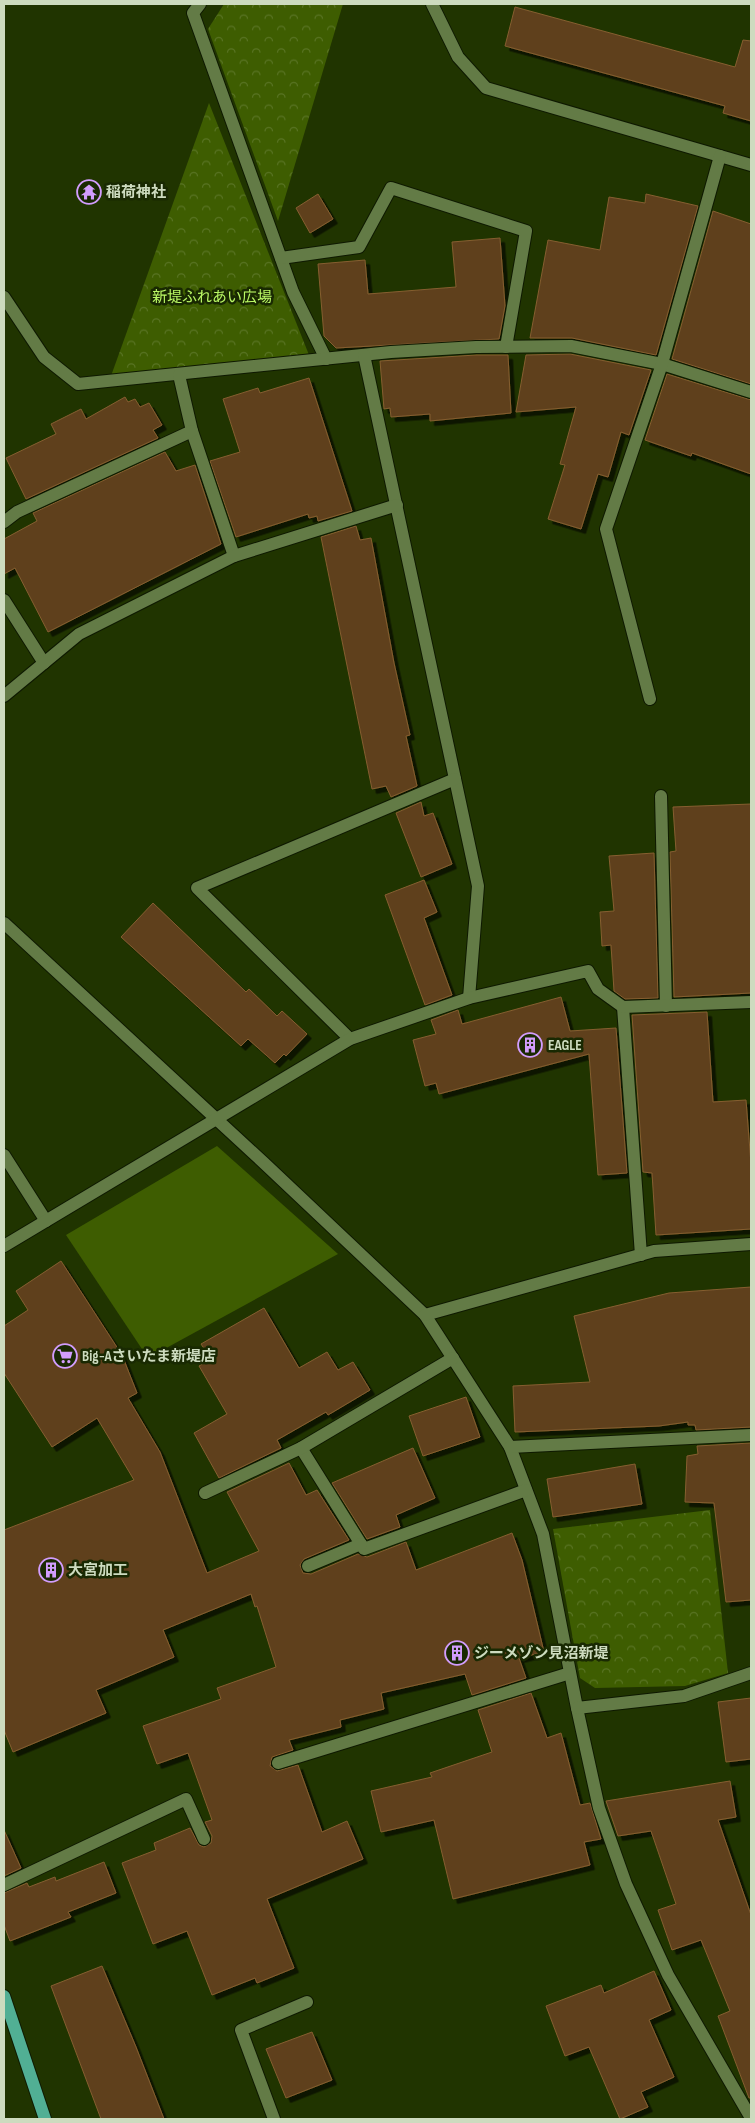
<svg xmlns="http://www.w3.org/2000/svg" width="755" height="2123" font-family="'Sofia Sans Condensed','Noto Sans JP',sans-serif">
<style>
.grass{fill:#3e5d01}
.forest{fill:url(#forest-crowns)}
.building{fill:#5e411f;stroke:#865e2f;filter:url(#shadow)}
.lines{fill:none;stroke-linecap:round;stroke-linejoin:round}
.minor-casing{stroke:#0e1901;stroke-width:14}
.major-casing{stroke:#0e1901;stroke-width:14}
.minor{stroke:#637b46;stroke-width:12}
.major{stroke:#51af94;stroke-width:12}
.labels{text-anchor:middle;stroke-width:5;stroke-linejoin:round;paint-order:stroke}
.poi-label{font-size:15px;font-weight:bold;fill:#cddbbf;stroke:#192902;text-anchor:start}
.park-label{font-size:15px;fill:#bbf966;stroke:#192902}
</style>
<defs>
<pattern id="forest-crowns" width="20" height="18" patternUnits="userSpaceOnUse" patternTransform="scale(1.25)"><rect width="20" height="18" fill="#3e5d01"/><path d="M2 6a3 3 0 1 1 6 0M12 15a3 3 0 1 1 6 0" fill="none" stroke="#597424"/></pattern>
<filter id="shadow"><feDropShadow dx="4.5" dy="4.5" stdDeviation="0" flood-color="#0009"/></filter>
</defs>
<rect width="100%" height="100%" fill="#203400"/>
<path class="grass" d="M 217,1146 L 338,1254 L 148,1358 L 66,1235 Z"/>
<g class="forest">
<path d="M 224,4 L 343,4 L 278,221 L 208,29 Z"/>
<path d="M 209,103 L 309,355 L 111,376 Z"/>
<path d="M 710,1510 L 728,1673 L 685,1686 L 595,1688 L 580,1678 L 553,1529 Z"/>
</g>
<g class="building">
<path d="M 515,7 L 735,67 L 743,40 L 751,41 L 751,121 L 723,113 L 725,106 L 505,46 Z"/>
<path d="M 318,194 L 333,219 L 310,233 L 296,208 Z"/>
<path d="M 646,194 L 698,206 L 656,355 L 572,338 L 530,338 L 548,240 L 600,250 L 609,197 L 645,203 Z"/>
<path d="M 713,211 L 751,224 L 751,384 L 672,359 Z"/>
<path d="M 500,238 L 505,306 L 499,339 L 336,348 L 324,336 L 318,264 L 365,260 L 368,294 L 456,287 L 452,242 Z"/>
<path d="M 570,354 L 651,370 L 629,435 L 621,432 L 608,477 L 598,474 L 581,529 L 548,519 L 565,465 L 560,464 L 576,407 L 516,412 L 526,355 Z"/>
<path d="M 476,355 L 508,355 L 511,413 L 430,421 L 430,414 L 391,417 L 390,408 L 384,409 L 380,361 Z"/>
<path d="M 667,374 L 751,400 L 751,474 L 692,453 L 691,456 L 645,440 Z"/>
<path d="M 309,378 L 352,511 L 318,521 L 317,516 L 309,518 L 308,514 L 236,537 L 210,461 L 240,452 L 223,399 L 258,388 L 260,393 Z"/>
<path d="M 125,397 L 128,402 L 135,399 L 140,407 L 149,403 L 162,425 L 153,430 L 158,438 L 26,499 L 6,458 L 56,434 L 51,424 L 81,409 L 86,419 Z"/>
<path d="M 165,452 L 176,471 L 195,465 L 221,544 L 48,632 L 15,568 L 4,574 L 4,539 L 37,521 L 33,513 Z"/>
<path d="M 356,526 L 360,540 L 371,538 L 394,663 L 410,735 L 406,736 L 417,786 L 391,797 L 386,786 L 372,789 L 321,537 Z"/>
<path d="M 421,802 L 424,816 L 433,813 L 452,864 L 421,877 L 396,813 Z"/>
<path d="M 751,804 L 751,993 L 674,997 L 670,852 L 676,851 L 673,807 Z"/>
<path d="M 654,853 L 658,998 L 625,999 L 614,991 L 611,945 L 602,946 L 600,912 L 614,911 L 609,856 Z"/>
<path d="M 424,880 L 437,912 L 424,918 L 452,995 L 425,1005 L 385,895 Z"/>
<path d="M 153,903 L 246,992 L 249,989 L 277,1016 L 282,1011 L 307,1034 L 286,1056 L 284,1054 L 275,1063 L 248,1039 L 241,1046 L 121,937 Z"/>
<path d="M 561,997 L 570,1031 L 616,1028 L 627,1173 L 598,1175 L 589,1054 L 439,1094 L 436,1083 L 425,1086 L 413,1040 L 436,1034 L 431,1020 L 458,1010 L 462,1024 Z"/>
<path d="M 707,1012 L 713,1102 L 746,1100 L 751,1164 L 751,1229 L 656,1235 L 652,1173 L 643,1172 L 632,1015 Z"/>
<path d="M 61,1261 L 122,1355 L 137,1393 L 128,1398 L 160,1452 L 207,1573 L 259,1551 L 227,1492 L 289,1463 L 306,1495 L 317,1490 L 349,1540 L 304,1559 L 300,1565 L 303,1573 L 311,1574 L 358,1554 L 367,1557 L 406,1542 L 416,1570 L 512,1533 L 522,1560 L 544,1652 L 519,1658 L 526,1678 L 472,1695 L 465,1674 L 381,1693 L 384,1709 L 340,1720 L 341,1727 L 289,1740 L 293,1750 L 272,1757 L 270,1766 L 277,1771 L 298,1765 L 322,1832 L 347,1821 L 363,1859 L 267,1899 L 294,1968 L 257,1983 L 255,1978 L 212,1995 L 187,1931 L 153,1944 L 122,1863 L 156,1850 L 154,1843 L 190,1828 L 199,1845 L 204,1847 L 211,1843 L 212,1836 L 205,1822 L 212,1820 L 188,1753 L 157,1764 L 143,1726 L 221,1699 L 217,1688 L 276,1667 L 257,1606 L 255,1607 L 251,1594 L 163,1630 L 174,1657 L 96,1690 L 106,1713 L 13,1752 L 4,1730 L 4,1530 L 134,1480 L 97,1418 L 52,1447 L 4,1373 L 4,1326 L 28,1310 L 16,1291 Z"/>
<path d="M 751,1287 L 751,1427 L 696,1430 L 695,1425 L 688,1425 L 688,1422 L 659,1426 L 515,1432 L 513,1386 L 590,1382 L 574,1316 L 669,1293 Z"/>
<path d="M 264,1308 L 299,1368 L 327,1352 L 338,1370 L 353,1362 L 370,1390 L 328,1415 L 326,1412 L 277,1440 L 281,1448 L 219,1478 L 194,1433 L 227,1414 L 199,1366 L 211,1359 L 201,1344 Z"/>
<path d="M 466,1397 L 480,1437 L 423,1456 L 409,1416 Z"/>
<path d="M 751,1443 L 751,1600 L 726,1602 L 714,1503 L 685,1502 L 687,1456 L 698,1454 L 697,1446 Z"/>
<path d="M 413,1448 L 435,1498 L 396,1515 L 400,1527 L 367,1539 L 332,1483 Z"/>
<path d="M 635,1464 L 642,1504 L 553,1517 L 547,1479 Z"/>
<path d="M 531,1693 L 547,1738 L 561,1733 L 580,1805 L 590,1803 L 601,1839 L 584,1842 L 590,1865 L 453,1899 L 434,1820 L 381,1832 L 371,1791 L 432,1777 L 430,1773 L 492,1752 L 478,1710 Z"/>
<path d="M 751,1698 L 751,1759 L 726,1762 L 718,1702 Z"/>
<path d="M 730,1781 L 736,1817 L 718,1820 L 751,1915 L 751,2098 L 749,2098 L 718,2016 L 730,2011 L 701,1940 L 672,1950 L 658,1910 L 676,1904 L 651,1831 L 618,1836 L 606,1801 Z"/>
<path d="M 4,1830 L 21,1868 L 4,1876 Z"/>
<path d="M 104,1862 L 116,1893 L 68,1912 L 71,1917 L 10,1941 L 4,1925 L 4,1893 L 27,1883 L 29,1887 L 55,1877 L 56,1881 Z"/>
<path d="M 102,1966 L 136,2047 L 164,2119 L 101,2119 L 51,1986 Z"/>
<path d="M 654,1971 L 671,2010 L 649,2020 L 674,2077 L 641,2092 L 648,2107 L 620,2119 L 589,2047 L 565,2056 L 546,2006 L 601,1985 L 604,1993 Z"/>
<path d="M 312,2032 L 332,2080 L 286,2098 L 266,2049 Z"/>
</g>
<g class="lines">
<g class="minor-casing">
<g id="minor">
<path d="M 200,4 L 193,13 L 293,292 L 326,359"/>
<path d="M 432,4 L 458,57 L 486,88 L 751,165"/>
<path d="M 281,258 L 359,247 L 391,188 L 526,231 L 506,347"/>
<path d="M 4,297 L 44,357 L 78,384 L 391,352 L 476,347 L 571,346 L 662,364 L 751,392"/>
<path d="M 364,355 L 478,886 L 469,998"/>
<path d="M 179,375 L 192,431 L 234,556"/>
<path d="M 4,522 L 17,512 L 192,431"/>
<path d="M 4,600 L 44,663"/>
<path d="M 4,696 L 79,634 L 234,556 L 397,505"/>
<path d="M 650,699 L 606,529 L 662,364 L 720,156"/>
<path d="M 661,796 L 666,1006"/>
<path d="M 4,923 L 264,1163 L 425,1315 L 510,1447 L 543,1534 L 577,1708 L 599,1808 L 626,1884 L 668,1975 L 751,2118"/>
<path d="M 623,1007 L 641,1255"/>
<path d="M 350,1039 L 197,888 L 455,779"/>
<path d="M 4,1155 L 46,1221"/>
<path d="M 4,1246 L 350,1039 L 469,998 L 588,971 L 598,989 L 623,1007 L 751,1002"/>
<path d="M 425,1315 L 654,1251 L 751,1244"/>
<path d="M 510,1447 L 751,1435"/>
<path d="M 301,1448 L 364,1549 L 526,1490"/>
<path d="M 205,1493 L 301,1448 L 453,1358"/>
<path d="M 308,1566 L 361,1544"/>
<path d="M 577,1708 L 684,1696 L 751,1673"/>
<path d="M 278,1763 L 570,1673"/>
<path d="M 4,1885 L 186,1799 L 204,1839"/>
<path d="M 274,2119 L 241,2030 L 307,2002"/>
</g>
</g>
<g class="major-casing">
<path id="major" d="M 4,1996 L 45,2119"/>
</g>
<use href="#minor" class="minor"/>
<use href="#major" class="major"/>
</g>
<defs>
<g id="temple-ring" transform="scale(1.25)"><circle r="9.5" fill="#192902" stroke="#d29dfd" stroke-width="1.5"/><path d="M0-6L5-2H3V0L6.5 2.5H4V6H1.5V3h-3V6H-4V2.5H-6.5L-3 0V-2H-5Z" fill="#d29dfd"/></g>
<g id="building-ring" transform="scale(1.25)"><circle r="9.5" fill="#192902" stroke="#d29dfd" stroke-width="1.5"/><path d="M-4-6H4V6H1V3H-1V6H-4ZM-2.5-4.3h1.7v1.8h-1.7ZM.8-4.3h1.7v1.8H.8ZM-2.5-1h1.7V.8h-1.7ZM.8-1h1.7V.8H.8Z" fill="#d29dfd"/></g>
<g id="supermarket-ring" transform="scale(1.25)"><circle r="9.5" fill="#192902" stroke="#d29dfd" stroke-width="1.5"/><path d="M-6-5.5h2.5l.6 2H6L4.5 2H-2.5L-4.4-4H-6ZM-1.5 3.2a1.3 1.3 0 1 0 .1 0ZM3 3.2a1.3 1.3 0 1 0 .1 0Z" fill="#d29dfd"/></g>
</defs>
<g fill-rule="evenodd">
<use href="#temple-ring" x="89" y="192"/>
<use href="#building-ring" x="530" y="1045"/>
<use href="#supermarket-ring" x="65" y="1356"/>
<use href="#building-ring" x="51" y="1570"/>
<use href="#building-ring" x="457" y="1653"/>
</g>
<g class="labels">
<g class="poi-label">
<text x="106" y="197">稲荷神社</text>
<text x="548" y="1050">EAGLE</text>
<text x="82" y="1361">Big-Aさいたま新堤店</text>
<text x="68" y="1575">大宮加工</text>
<text x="474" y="1658">ジーメゾン見沼新堤</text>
</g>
<g class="park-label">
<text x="212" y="302">新堤ふれあい広場</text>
</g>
</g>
<rect width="755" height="2123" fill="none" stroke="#cddbbf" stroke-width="10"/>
</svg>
